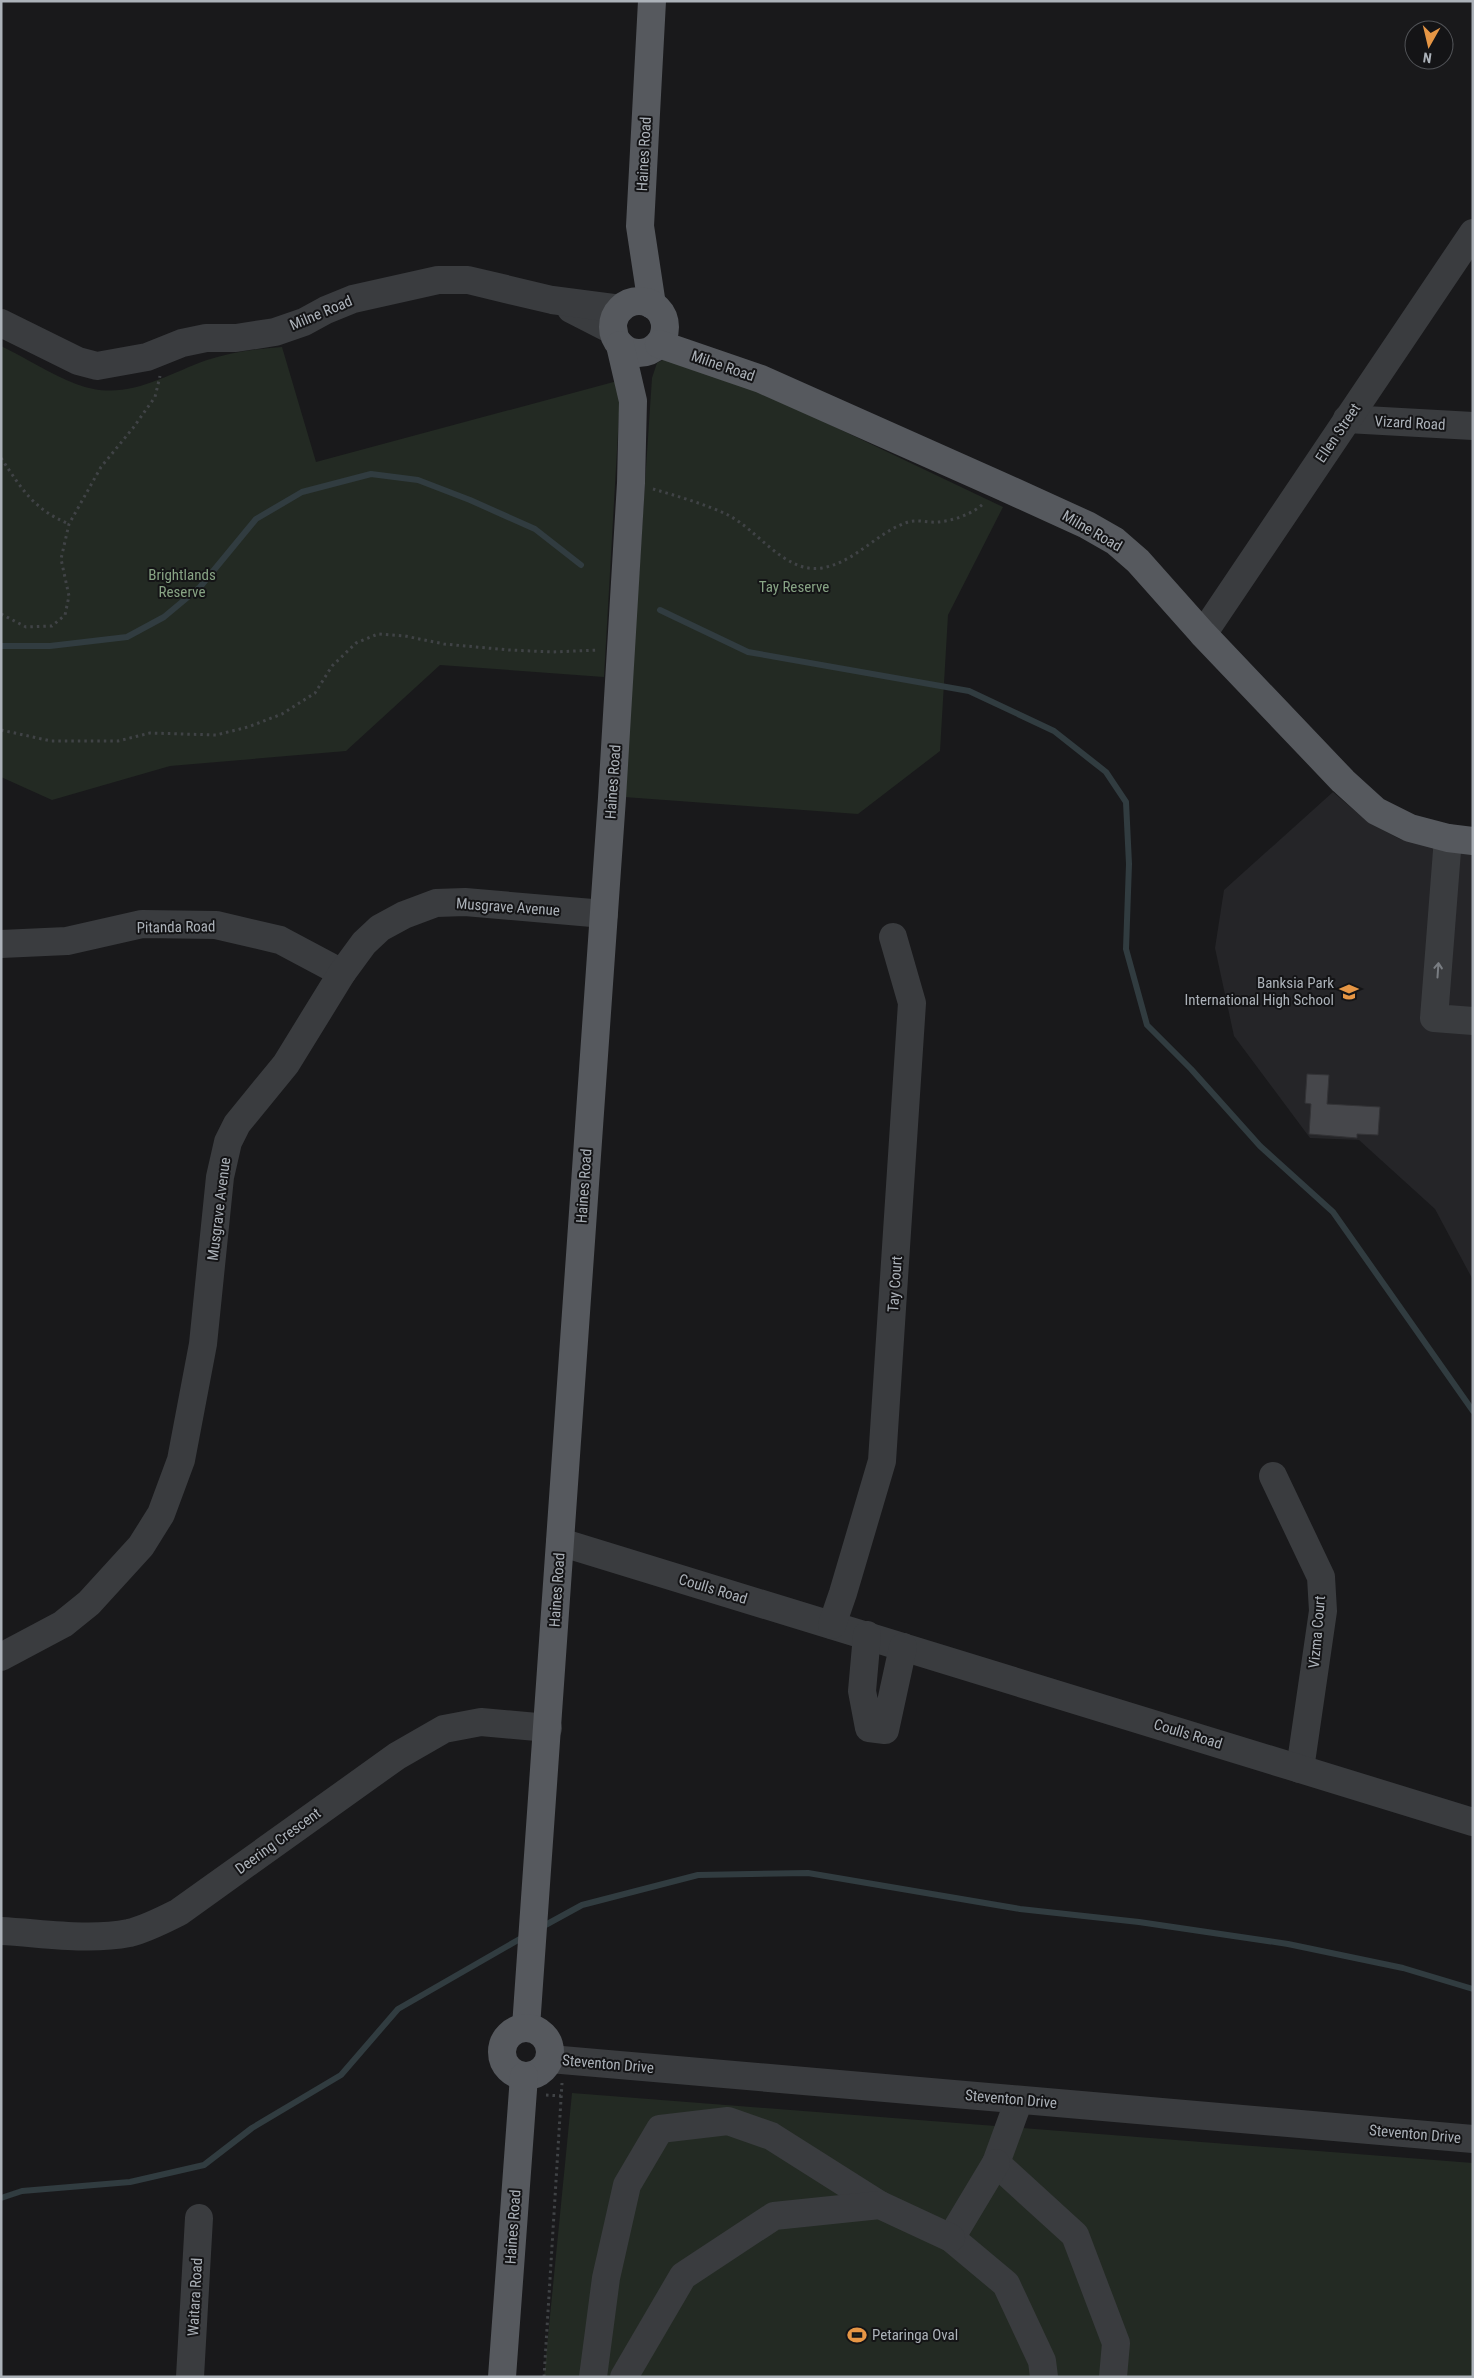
<svg xmlns="http://www.w3.org/2000/svg" width="1474" height="2378" font-family="'Roboto Condensed',sans-serif">
<style>
.built{fill:#252528}
.green{fill:#232a23}
.lines{fill:none;stroke-linecap:round;stroke-linejoin:round}
.stream{stroke:#313c40;stroke-width:6}
.building{fill:#46474b;stroke:#333336}
.path{stroke:#404346;stroke-width:3;stroke-dasharray:2.5 4;stroke-linecap:butt}
.minor{stroke:#3a3c3f;stroke-width:28}
.major{stroke:#56595e;stroke-width:28}
.oneway{stroke:#797d82}
.labels{text-anchor:middle;stroke-width:4;stroke-linejoin:round;paint-order:stroke}
.street-label{font-size:15px;fill:#acb2b9;stroke:#141416}
.park-label{font-size:15px;fill:#87a384;stroke:#141416}
.poi-label{font-size:15px;fill:#acb2b9;stroke:#141416;text-anchor:end}
</style>
<rect width="100%" height="100%" fill="#19191b"/>
<path class="built" d="M 1333,792 L 1368,822 L 1400,839 L 1429,846 L 1473,850 L 1473,1280 L 1435,1209 L 1359,1140 L 1310,1138 L 1234,1036 L 1215,948 L 1224,890 Z"/>
<g class="green">
<path d="M 1,346 C 26,358 50,374 76,384 C 125,403 162,376 207,360 C 232,352 256,349 282,347 L 316,462 L 621,380 L 604,677 L 440,665 L 346,751 L 170,766 L 52,800 L 1,777 Z"/>
<path d="M 672,355 L 688,357 L 1003,507 L 948,615 L 940,751 L 858,814 L 624,797 L 652,378 L 657,363 Z"/>
<path d="M 572,2093 L 1473,2163 L 1473,2377 L 544,2377 Z"/>
</g>
<g class="lines">
<g class="stream">
<path d="M 660,610 L 748,652 L 969,691 L 1054,731 L 1106,772 L 1126,802 L 1129,864 L 1126,949 L 1147,1025 L 1191,1069 L 1260,1146 L 1333,1212 L 1473,1411"/>
<path d="M 1,646 L 50,646 L 127,637 L 164,617 L 200,587 L 256,519 L 302,492 L 371,474 L 418,480 L 470,500 L 535,529 L 581,565"/>
<path d="M 540,1928 L 582,1905 L 698,1875 L 808,1873 L 1020,1909 L 1139,1922 L 1288,1944 L 1403,1968 L 1473,1989"/>
<path d="M 1,2198 L 22,2191 L 130,2182 L 204,2165 L 252,2128 L 341,2075 L 398,2009 L 525,1936"/>
</g>
</g>
<path class="building" d="M 1307,1074 L 1329,1075 L 1327,1104 L 1380,1107 L 1378,1135 L 1357,1134 L 1357,1138 L 1309,1134 L 1311,1104 L 1305,1103 Z"/>
<g class="lines">
<g class="path">
<path d="M 1,458 C 22,489 33,509 69,524"/>
<path d="M 653,489 C 677,496 705,504 728,515 C 758,530 785,574 822,568 C 856,562 877,532 908,522 C 918,519 929,523 939,522 C 955,520 972,514 983,504"/>
<path d="M 1,614 L 26,627 L 52,626 L 65,615 L 69,596 L 61,559 L 69,524 L 101,467 L 133,428 L 155,397 L 160,376"/>
<path d="M 1,730 L 51,741 L 118,741 L 150,733 L 216,735 L 248,727 L 282,714 L 315,693 L 332,666 L 356,643 L 378,634 L 405,636 L 444,644 L 509,650 L 553,652 L 598,650"/>
<path d="M 546,2095 L 561,2096"/>
<path d="M 544,2377 L 562,2083"/>
</g>
<g class="minor">
<path d="M 571,309 L 614,331"/>
<path d="M 1,323 L 78,361 L 97,366 L 147,357 L 182,343 L 206,338 L 236,338 L 275,332 L 304,322 L 326,310 L 353,299 L 438,280 L 468,280 L 552,300 L 621,309"/>
<path d="M 1347,419 L 1473,426"/>
<path d="M 1203,634 L 1473,233"/>
<path d="M 1448,838 L 1434,1018 L 1473,1021"/>
<path d="M 1,944 L 67,941 L 142,924 L 216,925 L 280,940 L 342,973"/>
<path d="M 1273,1476 L 1321,1577 L 1323,1611 L 1300,1769"/>
<path d="M 560,1542 L 1473,1822"/>
<path d="M 832,1625 L 843,1593 L 882,1461 L 912,1003 L 893,937"/>
<path d="M 867,1635 L 862,1691 L 869,1728 L 885,1730 L 903,1647"/>
<path d="M 1,1657 L 63,1624 L 89,1603 L 141,1546 L 161,1514 L 181,1460 L 203,1344 L 220,1177 L 228,1142 L 237,1124 L 286,1064 L 342,973 L 364,943 L 380,928 L 404,915 L 436,903 L 465,902 L 604,914"/>
<path d="M 1,1931 C 42,1933 88,1941 129,1933 C 146,1929 163,1920 179,1912 L 397,1756 L 444,1729 L 481,1722 L 548,1728"/>
<path d="M 550,2059 L 1473,2139"/>
<path d="M 1019,2100 L 996,2163 L 1075,2235 L 1116,2343 L 1113,2377"/>
<path d="M 996,2163 L 951,2238 L 1006,2284 L 1042,2361 L 1044,2377"/>
<path d="M 190,2377 L 199,2218"/>
<path d="M 593,2377 L 606,2278 L 627,2185 L 660,2129 L 728,2121 L 771,2136 L 880,2205"/>
<path d="M 624,2377 L 683,2276 L 774,2216 L 880,2205 L 951,2238"/>
</g>
<g class="major">
<path d="M 652,1 L 640,226 L 652,305"/>
<circle cx="639" cy="327" r="26"/>
<path d="M 659,344 L 761,379 L 999,485 L 1087,525 L 1115,541 L 1138,561 L 1203,634 L 1343,781 L 1376,811 L 1410,828 L 1448,838 L 1473,841"/>
<path d="M 526,2027 L 612,798 L 631,483 L 633,401 L 620,345"/>
<circle cx="526" cy="2052" r="24"/>
<path d="M 502,2377 L 524,2076"/>
</g>
</g>
<defs><path id="oneway-shaft" d="M-6 0H5M1.5-3L5.5 0L1.5 3" fill="none" stroke-width="1.6" stroke-linecap="round" stroke-linejoin="round" transform="scale(1.25)"/></defs>
<use class="oneway" href="#oneway-shaft" transform="translate(1438 970) rotate(-86)"/>
<defs>
<g id="school-bare" transform="scale(1.5)"><path d="M0-5L7-2L0 1L-7-2ZM-4 1L0 2.5L4 1V4Q0 6-4 4Z" fill="#e69645" stroke="#141416" stroke-width="2.5" paint-order="stroke"/></g>
<g id="stadium-bare" transform="scale(1.5)"><path d="M0-5a6.5 5 0 1 0 0 10a6.5 5 0 1 0 0-10ZM-3.5-1.8h7v3.6h-7Z" fill="#e69645" stroke="#141416" stroke-width="2.5" paint-order="stroke"/></g>
</defs>
<g fill-rule="evenodd">
<use href="#school-bare" x="1349" y="992"/>
<use href="#stadium-bare" x="857" y="2335"/>
</g>
<g class="labels">
<g class="street-label">
<text transform="translate(644 154) rotate(-87)" y="5">Haines Road</text>
<text transform="translate(321 313) rotate(-23)" y="5">Milne Road</text>
<text transform="translate(723 366) rotate(19)" y="5">Milne Road</text>
<text transform="translate(1410 423) rotate(3)" y="5">Vizard Road</text>
<text transform="translate(1338 433) rotate(-56)" y="5">Ellen Street</text>
<text transform="translate(1092 531) rotate(30)" y="5">Milne Road</text>
<text transform="translate(613 782) rotate(-86)" y="5">Haines Road</text>
<text transform="translate(508 907) rotate(4)" y="5">Musgrave Avenue</text>
<text transform="translate(176 927) rotate(-1)" y="5">Pitanda Road</text>
<text transform="translate(584 1186) rotate(-86)" y="5">Haines Road</text>
<text transform="translate(219 1209) rotate(-83)" y="5">Musgrave Avenue</text>
<text transform="translate(895 1284) rotate(-86)" y="5">Tay Court</text>
<text transform="translate(713 1589) rotate(17)" y="5">Coulls Road</text>
<text transform="translate(557 1590) rotate(-86)" y="5">Haines Road</text>
<text transform="translate(1317 1632) rotate(-85)" y="5">Vizma Court</text>
<text transform="translate(1188 1734) rotate(17)" y="5">Coulls Road</text>
<text transform="translate(278 1841) rotate(-36)" y="5">Deering Crescent</text>
<text transform="translate(608 2064) rotate(5)" y="5">Steventon Drive</text>
<text transform="translate(1011 2099) rotate(5)" y="5">Steventon Drive</text>
<text transform="translate(1415 2134) rotate(5)" y="5">Steventon Drive</text>
<text transform="translate(513 2227) rotate(-86)" y="5">Haines Road</text>
<text transform="translate(195 2297) rotate(-87)" y="5">Waitara Road</text>
</g>
<g class="park-label">
<text x="182" y="580">Brightlands<tspan x="182" dy="17">Reserve</tspan></text>
<text x="794" y="592">Tay Reserve</text>
</g>
<g class="poi-label">
<text x="1334" y="988">Banksia Park<tspan x="1334" dy="17">International High School</tspan></text>
<text x="872" y="2340" text-anchor="start">Petaringa Oval</text>
</g>
</g>
<rect width="1474" height="2378" fill="none" stroke="#acb2b9" stroke-width="5"/>
<g transform="translate(1429 45) rotate(188)"><circle r="24" fill="#141416" stroke="#515357"/>
<path d="M0-4L9 19L0 12L-9 19Z" fill="#e69645"/>
<text y="-8" font-size="14" font-weight="bold" text-anchor="middle" fill="#acb2b9">N</text>
</g>
</svg>
